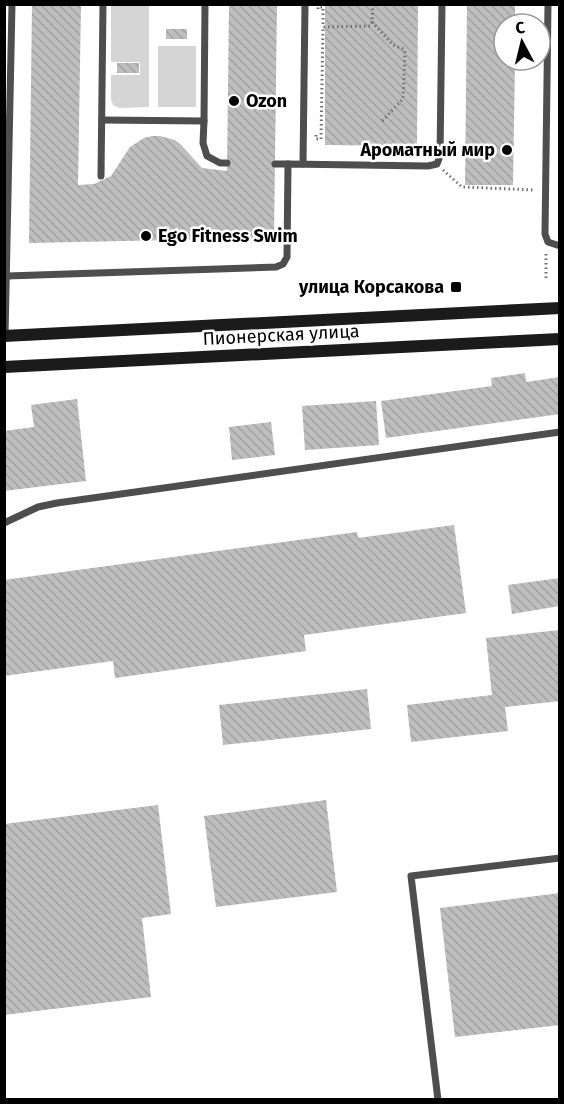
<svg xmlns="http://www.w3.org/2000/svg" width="564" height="1104" font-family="'Fira Sans',sans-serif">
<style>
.green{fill:#d5d5d5}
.building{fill:url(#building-back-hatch)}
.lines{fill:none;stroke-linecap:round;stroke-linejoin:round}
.path{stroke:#707070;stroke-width:3;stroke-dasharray:1.5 3;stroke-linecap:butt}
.lane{stroke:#4e4e4e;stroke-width:7}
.secondary{stroke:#1b1b1b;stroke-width:12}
.poi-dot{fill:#000;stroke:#fff;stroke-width:2}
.labels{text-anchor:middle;stroke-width:5;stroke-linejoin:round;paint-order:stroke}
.poi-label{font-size:18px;font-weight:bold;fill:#000;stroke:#fff;text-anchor:start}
.street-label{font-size:18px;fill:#000;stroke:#fff}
</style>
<defs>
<pattern id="building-back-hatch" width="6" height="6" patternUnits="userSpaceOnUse" patternTransform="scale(1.5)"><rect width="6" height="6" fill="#bebebe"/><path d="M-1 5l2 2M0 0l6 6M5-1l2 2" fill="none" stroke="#a2a2a2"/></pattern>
</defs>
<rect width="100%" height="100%" fill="#fff"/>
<g class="green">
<path d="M 111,5 L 149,5 L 149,107 L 119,108 L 113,105 L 111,100 L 111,75 L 140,75 L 140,62 L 111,62 Z"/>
<rect x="158" y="46" width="38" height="61"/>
</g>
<g class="building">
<path d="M 32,4 L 81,4 L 78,185 L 94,184 L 111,176 L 130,147 L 144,138 L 152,136 L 160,136 L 175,140 L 181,145 L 202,168 L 227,171 L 229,4 L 277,4 L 274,238 L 29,243 Z"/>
<path d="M 325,4 L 418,4 L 417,146 L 325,145 Z"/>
<path d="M 467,4 L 515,4 L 515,24 L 504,24 L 504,60 L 515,60 L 513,185 L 465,185 Z"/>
<rect x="166" y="29" width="21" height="10"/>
<rect x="117" y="63" width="22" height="10"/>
<path d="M 525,373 L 526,382 L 560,377 L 560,414 L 386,438 L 381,401 L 492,386 L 491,378 Z"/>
<path d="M 77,399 L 86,481 L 4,491 L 4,431 L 34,427 L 31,405 Z"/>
<path d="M 376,401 L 379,445 L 305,450 L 302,406 Z"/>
<path d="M 271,422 L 275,455 L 232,460 L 229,427 Z"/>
<path d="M 454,525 L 466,613 L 304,635 L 306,651 L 115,678 L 113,661 L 4,676 L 4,580 L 357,532 L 358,538 Z"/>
<path d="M 560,578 L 560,606 L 512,614 L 508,585 Z"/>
<path d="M 560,630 L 560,701 L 505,707 L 508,731 L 411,742 L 407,705 L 492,695 L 486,638 Z"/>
<path d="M 367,689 L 371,729 L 223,745 L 219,705 Z"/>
<path d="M 326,800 L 337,892 L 216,907 L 204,816 Z"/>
<path d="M 158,805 L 171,914 L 142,918 L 151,997 L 4,1015 L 4,824 Z"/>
<path d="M 560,893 L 560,1025 L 455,1037 L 440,908 Z"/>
</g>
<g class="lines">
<g class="path">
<path d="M 318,9 L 318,7 L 323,7 L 323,26"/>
<path d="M 372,22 L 393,45 L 403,49 L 405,51 L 403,99 L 382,121"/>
<path d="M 316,135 L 316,139 L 321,139 L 323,27 L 370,26 L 372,22 L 373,4"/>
<path d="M 443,170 L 462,187 L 535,190"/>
<path d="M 546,254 L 546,279"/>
</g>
<g class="lane">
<path d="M 548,4 L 545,234 L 548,242 L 560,246"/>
<path d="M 102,120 L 204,121 L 205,4"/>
<path d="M 204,121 L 203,143 L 207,156 L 220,163 L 227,163"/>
<path d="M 275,164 L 288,164"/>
<path d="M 303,164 L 305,4"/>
<path d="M 101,176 L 103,4"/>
<path d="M 7,276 L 276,267 L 283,264 L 287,257 L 288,164 L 428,166 L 437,164 L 440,156 L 442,4"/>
<path d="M 5,336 L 12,4"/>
<path d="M 4,523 L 38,507 L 57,503 L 560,432"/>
<path d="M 438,1100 L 411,876 L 560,858"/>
</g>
<g class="secondary">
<path d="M 4,336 L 560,308"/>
<path d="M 4,367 L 560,339"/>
</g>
</g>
<g class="poi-dot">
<circle cx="234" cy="101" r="6"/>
<circle cx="507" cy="150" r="6"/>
<circle cx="146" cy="236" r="6"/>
<rect x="450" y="281" width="12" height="12" rx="3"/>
</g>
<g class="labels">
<g class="poi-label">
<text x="246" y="107">Ozon</text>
<text x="495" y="156" text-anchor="end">Ароматный мир</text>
<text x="158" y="242">Ego Fitness Swim</text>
<text x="444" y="293" text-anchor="end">улица Корсакова</text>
</g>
<g class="street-label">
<text transform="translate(281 335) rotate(-3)" y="6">Пионерская улица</text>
</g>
</g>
<rect width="564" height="1104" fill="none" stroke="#000000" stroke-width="12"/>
<g transform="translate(522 42) rotate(353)"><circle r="28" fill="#ffffff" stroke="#999999" stroke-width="1.5"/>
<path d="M0-4.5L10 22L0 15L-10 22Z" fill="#000000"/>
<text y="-9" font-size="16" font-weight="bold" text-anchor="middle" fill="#000000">С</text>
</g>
</svg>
